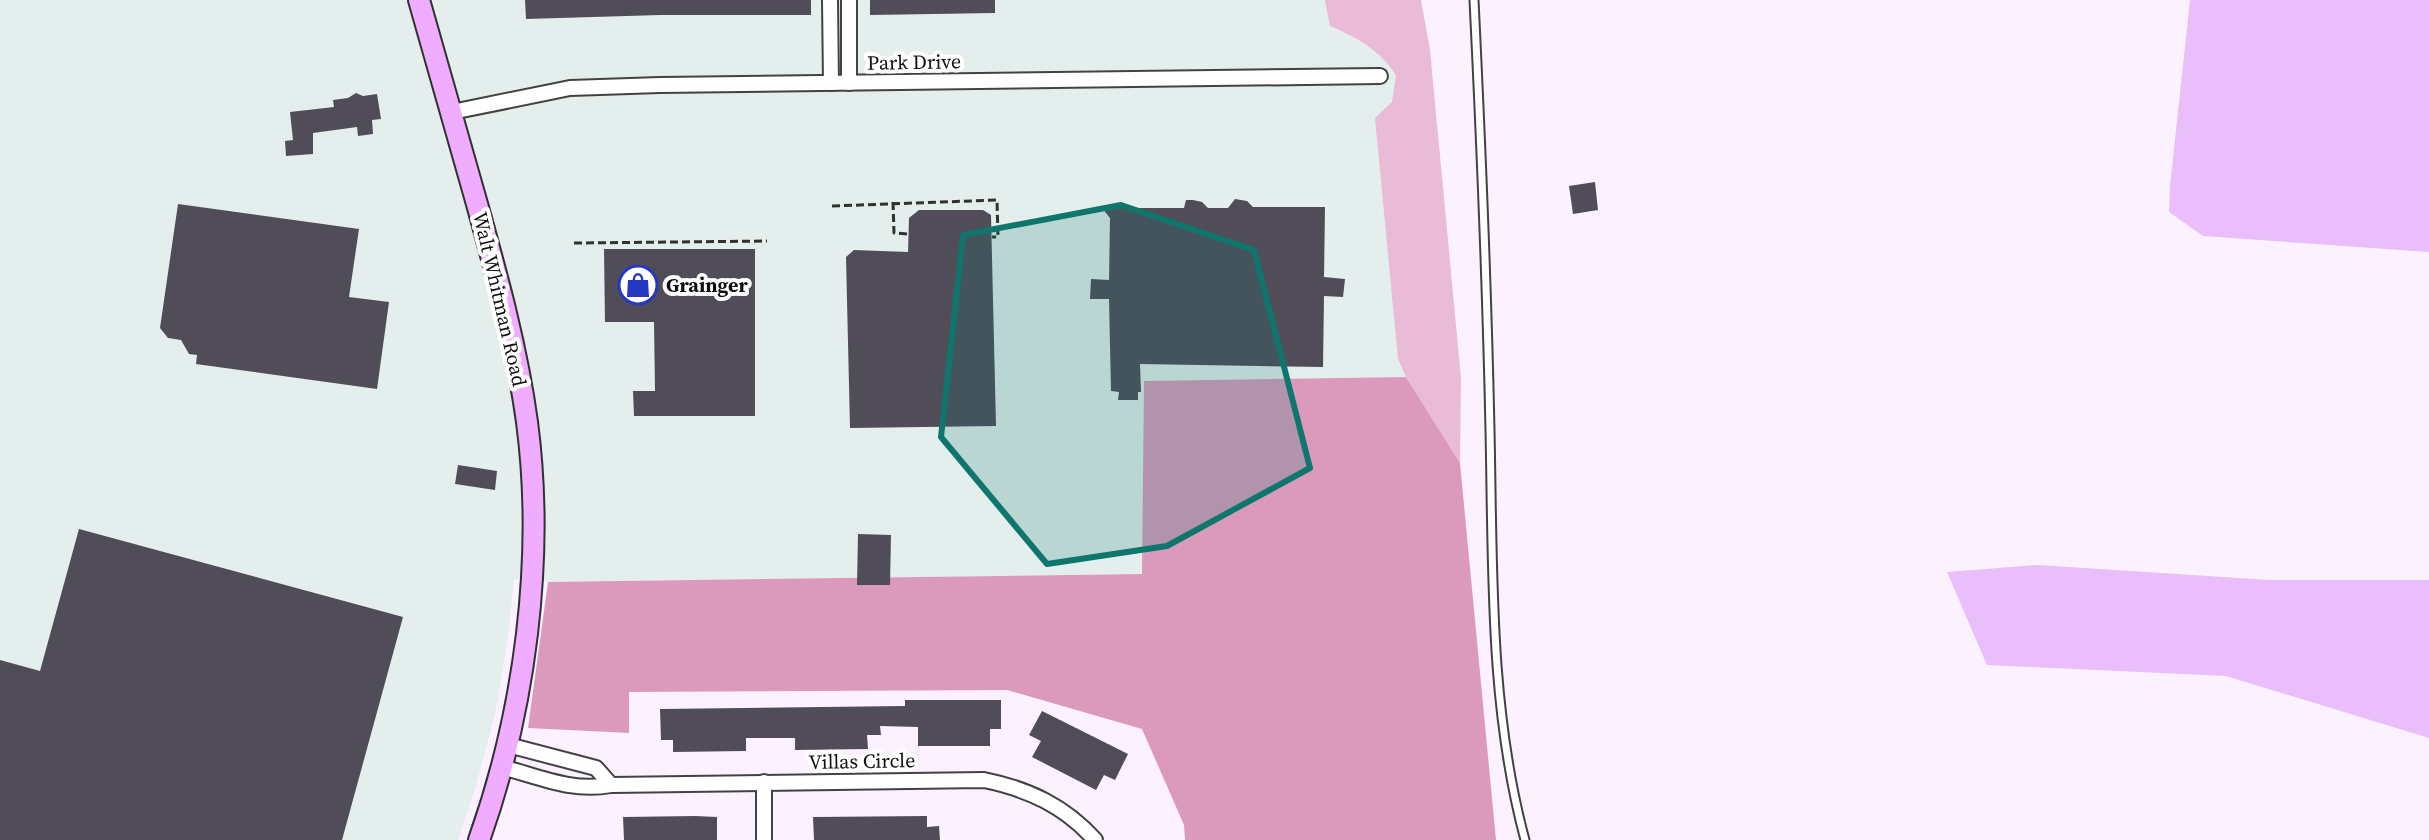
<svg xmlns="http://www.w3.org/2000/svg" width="2429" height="840" font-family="'Source Serif 4',serif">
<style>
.industrial{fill:#e4eeec}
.green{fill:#eabbd7}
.forest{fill:#db9abc}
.sand{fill:#e9befb}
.building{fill:#504c58}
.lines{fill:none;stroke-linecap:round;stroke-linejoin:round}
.service-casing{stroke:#424242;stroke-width:11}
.minor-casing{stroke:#424242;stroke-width:18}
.secondary-casing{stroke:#313131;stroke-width:24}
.path{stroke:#313131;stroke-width:3;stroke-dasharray:8 4;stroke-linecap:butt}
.service{stroke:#fff;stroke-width:7}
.minor{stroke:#fff;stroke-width:14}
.secondary{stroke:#f0adff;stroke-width:20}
.marked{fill:#0f766e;fill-opacity:0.2;stroke:#0f766e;stroke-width:6;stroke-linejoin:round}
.labels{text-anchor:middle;stroke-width:8;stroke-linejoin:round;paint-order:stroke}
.street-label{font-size:20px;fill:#0f0f0f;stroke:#fff}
.poi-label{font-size:20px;font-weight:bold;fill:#0f0f0f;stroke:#fff;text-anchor:start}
</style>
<rect width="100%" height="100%" fill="#fcf2ff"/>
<path class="industrial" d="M 0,0 L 1417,0 L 1456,373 L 1406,377 L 1144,381 L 1143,574 L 548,582 L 514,579 L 508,639 L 496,710 L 476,786 L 458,840 L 0,840 Z"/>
<path class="green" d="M 1325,0 L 1421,0 L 1430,50 L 1461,378 L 1460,463 L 1406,377 L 1398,359 L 1375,118 L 1392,102 L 1396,75 C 1380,50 1356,37 1330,26 Z"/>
<path class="forest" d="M 1406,377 L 1460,463 L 1496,840 L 1185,840 L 1184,825 L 1142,729 L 1007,690 L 629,692 L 629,733 L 528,728 L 548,582 L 1142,574 L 1144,381 Z"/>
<g class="sand">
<path d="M 2190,0 L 2429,0 L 2429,252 L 2203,236 L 2169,212 L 2170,186 Z"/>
<path d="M 2038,565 L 2270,580 L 2429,580 L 2429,738 L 2226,676 L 1987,665 L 1947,572 Z"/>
</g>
<g class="building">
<path d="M 525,0 L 811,0 L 811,15 L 660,15 L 526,19 Z"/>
<path d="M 870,0 L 995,0 L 995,13 L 870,15 Z"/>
<path d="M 356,93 L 363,96 L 377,94 L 381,119 L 372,120 L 373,134 L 358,136 L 357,127 L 313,133 L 313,154 L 286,156 L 285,141 L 293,140 L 290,112 L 334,107 L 333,100 L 348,98 Z"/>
<path d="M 1595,182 L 1598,210 L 1573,214 L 1569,186 Z"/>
<path d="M 1235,199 L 1247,201 L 1253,207 L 1325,207 L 1324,277 L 1345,279 L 1343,297 L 1324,296 L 1323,367 L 1140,364 L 1141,392 L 1138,392 L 1138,400 L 1118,400 L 1119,392 L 1111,391 L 1109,299 L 1090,299 L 1091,279 L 1109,280 L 1110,218 L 1102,208 L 1184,208 L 1186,200 L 1193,200 L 1202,202 L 1208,208 L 1228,208 Z"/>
<path d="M 178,204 L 359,229 L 349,297 L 389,302 L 377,389 L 196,364 L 197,355 L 189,354 L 181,340 L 168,338 L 160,328 Z"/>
<path d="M 919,210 L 983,210 L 991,215 L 996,426 L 850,428 L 846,257 L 854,250 L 908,252 L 909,218 Z"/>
<path d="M 604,249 L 755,249 L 755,416 L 634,416 L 633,391 L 655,391 L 654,322 L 605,322 Z"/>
<path d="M 458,465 L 497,471 L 495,490 L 455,484 Z"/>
<path d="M 79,529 L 403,617 L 342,840 L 0,840 L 0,660 L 40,671 Z"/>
<path d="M 858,534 L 891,535 L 890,585 L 857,585 Z"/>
<path d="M 905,700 L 1001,700 L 1001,729 L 990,729 L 990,746 L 918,746 L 918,727 L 880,726 L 881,735 L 867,735 L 868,749 L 795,750 L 795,738 L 746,738 L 746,751 L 673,752 L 673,740 L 661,740 L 660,709 L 905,706 Z"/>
<path d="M 1042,711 L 1128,754 L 1115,780 L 1104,775 L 1096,790 L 1032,757 L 1041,741 L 1029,735 Z"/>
<path d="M 695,816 L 717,817 L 717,840 L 624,840 L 623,817 Z"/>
<path d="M 927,816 L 927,827 L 939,826 L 940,840 L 814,840 L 813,817 Z"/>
</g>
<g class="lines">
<g class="service-casing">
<path id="service" d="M 1474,0 C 1481,143 1487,287 1490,430 C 1493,567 1489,707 1525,840"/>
</g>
<g class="minor-casing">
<g id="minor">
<path d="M 830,0 L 831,83"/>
<path d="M 849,0 L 849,83"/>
<path d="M 452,112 L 570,88 L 660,85 L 1380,76"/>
<path d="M 508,745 L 596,768 L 611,785"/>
<path d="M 502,767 C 540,777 571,792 611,785 L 984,780 C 1028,789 1065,806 1095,840"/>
<path d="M 764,782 L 764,840"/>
</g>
</g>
<g class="secondary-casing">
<path id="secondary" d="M 419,0 C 439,68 458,136 477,204 C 497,276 517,348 527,422 C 545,558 525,711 479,840"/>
</g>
<g class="path">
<path d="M 893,202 L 894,233 L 908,234"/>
<path d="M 832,206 L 997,200 L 998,237 L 992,237"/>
<path d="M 574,243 L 767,241"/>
</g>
<use href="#service" class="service"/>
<use href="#minor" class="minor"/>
<use href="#secondary" class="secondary"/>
</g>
<path class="marked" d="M 1121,205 L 1254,250 L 1310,468 L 1167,546 L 1047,564 L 941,437 L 963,235 Z"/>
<defs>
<g id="shop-ring" transform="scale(2)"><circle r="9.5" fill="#fff" stroke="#2637c1" stroke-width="1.5"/><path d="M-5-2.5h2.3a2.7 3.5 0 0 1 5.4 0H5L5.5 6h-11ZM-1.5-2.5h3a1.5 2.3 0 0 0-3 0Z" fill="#2637c1"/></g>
</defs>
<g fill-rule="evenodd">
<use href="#shop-ring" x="638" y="285"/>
</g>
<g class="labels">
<g class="street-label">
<text transform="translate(914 62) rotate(-1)" y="7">Park Drive</text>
<text transform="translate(500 299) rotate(77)" y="7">Walt Whitman Road</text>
<text transform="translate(862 761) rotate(-1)" y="7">Villas Circle</text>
</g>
<g class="poi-label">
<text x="666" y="292">Grainger</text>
</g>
</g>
</svg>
